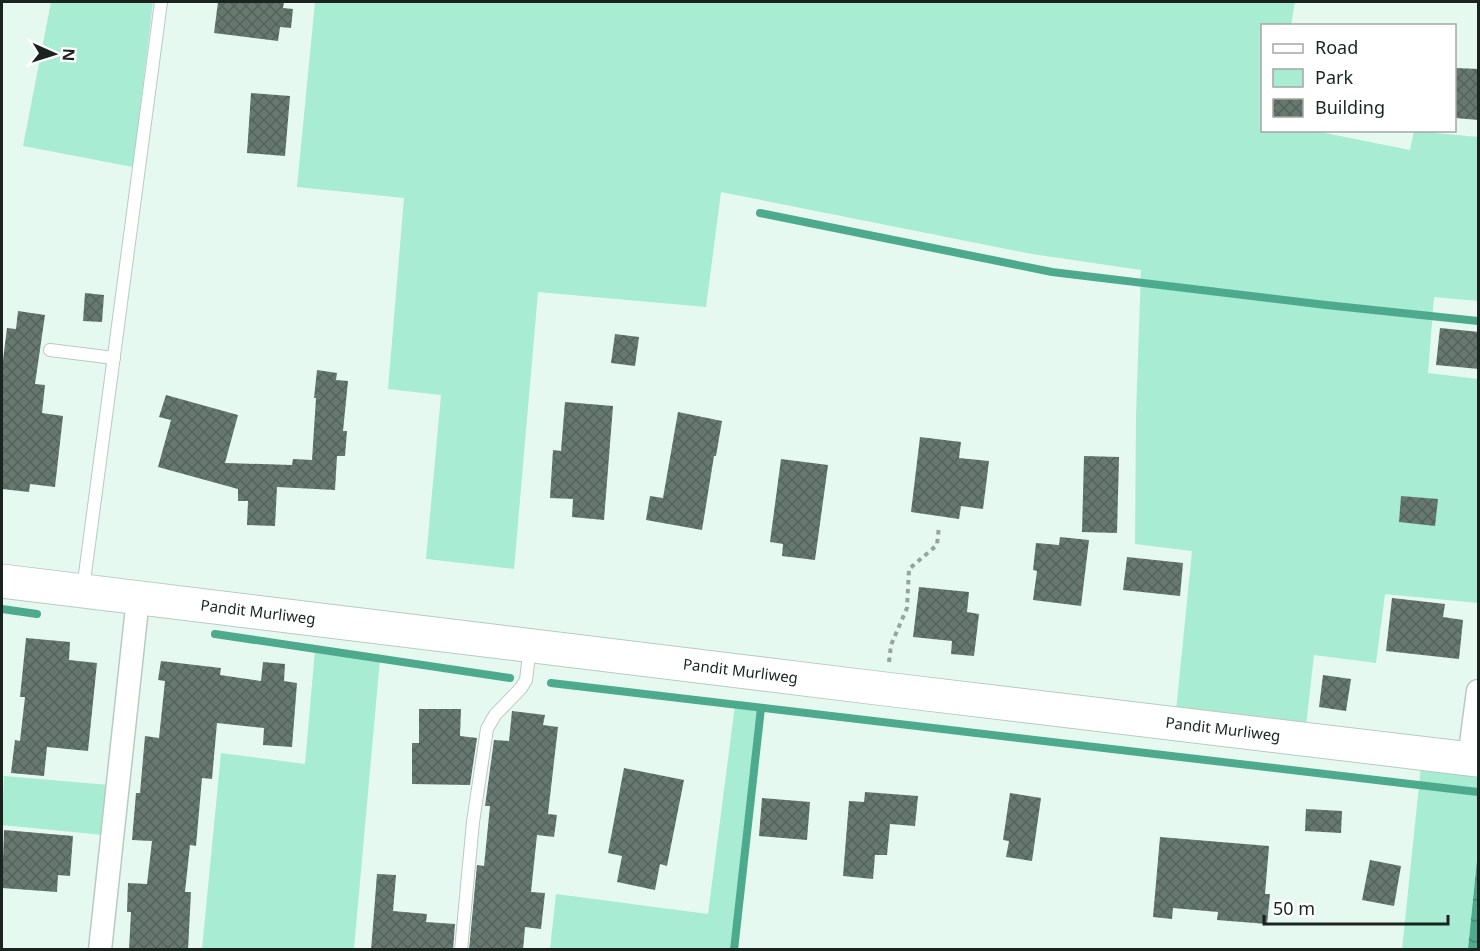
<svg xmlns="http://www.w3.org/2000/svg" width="1480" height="951" font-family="'Noto Sans',sans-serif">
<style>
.green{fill:#a7ecd3}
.water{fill:url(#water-ripples)}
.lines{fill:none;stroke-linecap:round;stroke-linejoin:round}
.stream{stroke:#4daa8d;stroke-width:8}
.building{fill:url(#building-cross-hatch)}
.lane-casing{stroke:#b7cac3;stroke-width:14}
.street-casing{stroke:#b7cac3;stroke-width:25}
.secondary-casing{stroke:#b7cac3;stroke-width:35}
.path{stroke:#95a49e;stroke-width:4;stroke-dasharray:4.5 4.5;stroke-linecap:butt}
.lane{stroke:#fff;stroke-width:12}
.street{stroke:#fff;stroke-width:22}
.secondary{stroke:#fff;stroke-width:33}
.labels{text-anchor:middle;stroke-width:4.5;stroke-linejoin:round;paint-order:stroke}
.street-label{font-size:15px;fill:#1b2320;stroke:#fff}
</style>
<defs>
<pattern id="water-ripples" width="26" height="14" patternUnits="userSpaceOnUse" patternTransform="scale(1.5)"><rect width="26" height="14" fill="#4daa8d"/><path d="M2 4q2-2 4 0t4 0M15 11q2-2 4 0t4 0" fill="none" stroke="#3f8a73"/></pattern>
<pattern id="building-cross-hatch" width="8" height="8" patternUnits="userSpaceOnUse" patternTransform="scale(1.5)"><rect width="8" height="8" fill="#677871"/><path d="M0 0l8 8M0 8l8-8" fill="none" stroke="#54625c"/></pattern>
</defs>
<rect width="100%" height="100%" fill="#e6f9f1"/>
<g class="green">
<path d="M 51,2 L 153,2 L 133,167 L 23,146 Z"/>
<path d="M 315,2 L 1295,2 L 1291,25 L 1262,26 L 1262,130 L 1315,131 L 1410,150 L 1414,131 L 1478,137 L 1478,301 L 1434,297 L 1428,373 L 1478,379 L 1478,603 L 1385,594 L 1376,663 L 1314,655 L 1306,726 L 1176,711 L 1192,551 L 1135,544 L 1136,415 L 1141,270 L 1032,254 L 721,192 L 706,307 L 538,292 L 514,569 L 426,559 L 441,395 L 388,389 L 404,198 L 297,187 Z"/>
<path d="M 315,650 L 380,659 L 354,949 L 202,949 L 221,753 L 305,764 Z"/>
<path d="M 735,705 L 761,708 L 734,949 L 550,949 L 556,894 L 708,914 Z"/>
<path d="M 1421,766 L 1478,773 L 1478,850 L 1468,949 L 1402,950 Z"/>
<path d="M 4,776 L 109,785 L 103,835 L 2,825 Z"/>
</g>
<path class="water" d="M 1478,850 L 1478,949 L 1468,949 Z"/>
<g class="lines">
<g class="stream">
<path d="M 760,213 L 1052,272 L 1326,305 L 1478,321"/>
<path d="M 2,609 L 37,614"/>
<path d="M 215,634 L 510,678"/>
<path d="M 551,683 L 1478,792"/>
<path d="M 734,950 L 761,708"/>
</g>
</g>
<g class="building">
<path d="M 218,2 L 284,2 L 283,8 L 293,9 L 291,28 L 280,27 L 278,41 L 214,33 Z"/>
<path d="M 1455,68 L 1479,69 L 1479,120 L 1455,118 Z"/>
<path d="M 251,93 L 290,96 L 285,156 L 247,153 Z"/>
<path d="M 85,293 L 104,295 L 102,322 L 83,321 Z"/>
<path d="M 18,311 L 45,315 L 35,384 L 45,385 L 42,413 L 63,416 L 55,487 L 30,484 L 29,492 L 2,489 L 2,368 L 7,328 L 16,329 Z"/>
<path d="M 1440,328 L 1479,332 L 1479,369 L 1436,365 Z"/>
<path d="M 615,334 L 639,337 L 635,366 L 611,363 Z"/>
<path d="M 317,370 L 337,373 L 336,380 L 348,381 L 343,431 L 347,431 L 345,456 L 337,456 L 335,490 L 277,487 L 275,526 L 247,525 L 248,501 L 238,501 L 238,489 L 158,467 L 171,420 L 159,417 L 166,395 L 238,415 L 225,463 L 292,465 L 293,459 L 312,460 L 316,398 L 314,398 Z"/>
<path d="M 565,402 L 613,406 L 604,520 L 572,517 L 573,499 L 550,498 L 553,450 L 561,451 Z"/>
<path d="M 678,412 L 722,421 L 716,456 L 714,456 L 702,530 L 646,520 L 650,496 L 663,498 Z"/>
<path d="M 920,437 L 961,442 L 959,458 L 989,461 L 983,509 L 961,506 L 959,519 L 911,512 Z"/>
<path d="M 1084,456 L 1119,457 L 1117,533 L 1082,532 Z"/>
<path d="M 781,459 L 828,465 L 815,560 L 782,556 L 783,544 L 770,542 Z"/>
<path d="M 1401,496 L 1438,499 L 1435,526 L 1399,522 Z"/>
<path d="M 1060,537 L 1089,540 L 1081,606 L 1033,600 L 1037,571 L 1033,570 L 1036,543 L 1059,545 Z"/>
<path d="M 1127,557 L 1183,563 L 1180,596 L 1123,590 Z"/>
<path d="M 919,587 L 969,592 L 967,612 L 979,614 L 974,656 L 951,654 L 952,641 L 913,637 Z"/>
<path d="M 1392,598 L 1445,604 L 1443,617 L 1463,620 L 1459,659 L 1386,651 Z"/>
<path d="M 26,638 L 70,642 L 69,660 L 97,663 L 88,751 L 47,747 L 44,776 L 11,773 L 15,740 L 20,741 L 25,697 L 20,697 Z"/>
<path d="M 161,661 L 221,668 L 220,675 L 261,681 L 263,662 L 285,664 L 284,681 L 297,683 L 292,747 L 263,745 L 264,728 L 217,723 L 212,779 L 202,778 L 196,846 L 190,845 L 185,892 L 191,892 L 188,950 L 129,950 L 131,912 L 127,912 L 128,883 L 147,884 L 152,841 L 132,840 L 136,793 L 140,793 L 145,736 L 159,738 L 165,681 L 158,680 Z"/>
<path d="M 1323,675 L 1351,679 L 1346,711 L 1319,707 Z"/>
<path d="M 419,709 L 461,709 L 460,736 L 477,738 L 470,785 L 412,784 L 412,743 L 419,743 Z"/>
<path d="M 512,711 L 545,715 L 543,725 L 558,727 L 548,814 L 557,815 L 554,837 L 537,835 L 531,892 L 545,893 L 541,929 L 525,927 L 523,950 L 469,950 L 477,865 L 484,866 L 490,806 L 485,806 L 494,740 L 509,741 Z"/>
<path d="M 624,768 L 684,780 L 667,866 L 660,864 L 655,890 L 617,882 L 622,856 L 608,853 Z"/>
<path d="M 865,792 L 918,796 L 915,826 L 890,824 L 887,855 L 875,855 L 873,879 L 843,876 L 849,801 L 864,802 Z"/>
<path d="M 1010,793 L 1041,798 L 1032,861 L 1006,857 L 1009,841 L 1003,840 Z"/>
<path d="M 762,798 L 810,802 L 807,840 L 759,836 Z"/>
<path d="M 1306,809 L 1342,811 L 1341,833 L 1305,831 Z"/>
<path d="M 4,830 L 73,836 L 70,876 L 58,875 L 57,892 L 2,888 Z"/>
<path d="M 1160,837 L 1269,846 L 1265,894 L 1270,894 L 1267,924 L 1217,920 L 1218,912 L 1173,908 L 1172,919 L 1153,917 Z"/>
<path d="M 1370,860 L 1401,866 L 1394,906 L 1362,900 Z"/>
<path d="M 377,874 L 396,875 L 393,911 L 427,914 L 426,922 L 455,924 L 453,950 L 371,950 Z"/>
</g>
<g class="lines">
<g class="lane-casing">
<g id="lane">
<path d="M 50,350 L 114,358"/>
<path d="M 83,589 L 161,2"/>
<path d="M 461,950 L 473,822 L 487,729 L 495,715 L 521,688 L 526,680 L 530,647"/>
</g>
</g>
<g class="street-casing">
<g id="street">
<path d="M 1469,759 L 1478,691"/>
<path d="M 100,950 L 138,598"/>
</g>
</g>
<g class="secondary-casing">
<g id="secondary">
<path id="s1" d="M 2,581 L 885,689 L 1478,760"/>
</g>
</g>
<path class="path" d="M 889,662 L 891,645 L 907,608 L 909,569 L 937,545 L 939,526"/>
<use href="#lane" class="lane"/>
<use href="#street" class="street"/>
<use href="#secondary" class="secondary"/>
</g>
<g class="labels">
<g class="street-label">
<text dy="5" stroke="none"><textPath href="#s1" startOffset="258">Pandit Murliweg</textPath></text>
<text dy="5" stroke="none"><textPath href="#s1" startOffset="744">Pandit Murliweg</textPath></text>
<text dy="5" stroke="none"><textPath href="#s1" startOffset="1230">Pandit Murliweg</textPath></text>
</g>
</g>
<rect width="1480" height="951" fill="none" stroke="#1b2320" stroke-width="6"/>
<rect x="1261" y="24" width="195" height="108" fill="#ffffff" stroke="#a4a7a6" stroke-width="1.5"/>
<rect x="1273" y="44" width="30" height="9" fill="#ffffff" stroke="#a4a7a6" stroke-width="1.5"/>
<text x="1315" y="54" font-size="18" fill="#1b2320">Road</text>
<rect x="1273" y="69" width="30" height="18" fill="#a7ecd3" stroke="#a4a7a6" stroke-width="1.5"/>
<text x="1315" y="84" font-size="18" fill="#1b2320">Park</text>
<rect x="1273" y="99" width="30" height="18" fill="url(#building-cross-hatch)" stroke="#a4a7a6" stroke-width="1.5"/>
<text x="1315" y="114" font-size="18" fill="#1b2320">Building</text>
<g transform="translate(54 54) rotate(93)" stroke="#ffffff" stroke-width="4.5" paint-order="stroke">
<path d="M0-4.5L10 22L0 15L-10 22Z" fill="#1b2320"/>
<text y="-9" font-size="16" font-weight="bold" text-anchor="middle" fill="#1b2320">N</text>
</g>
<path d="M1264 915v9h184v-9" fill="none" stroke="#1b2320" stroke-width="3"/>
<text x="1273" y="915" font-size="18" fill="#1b2320" stroke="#ffffff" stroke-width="4.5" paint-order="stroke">50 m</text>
</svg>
